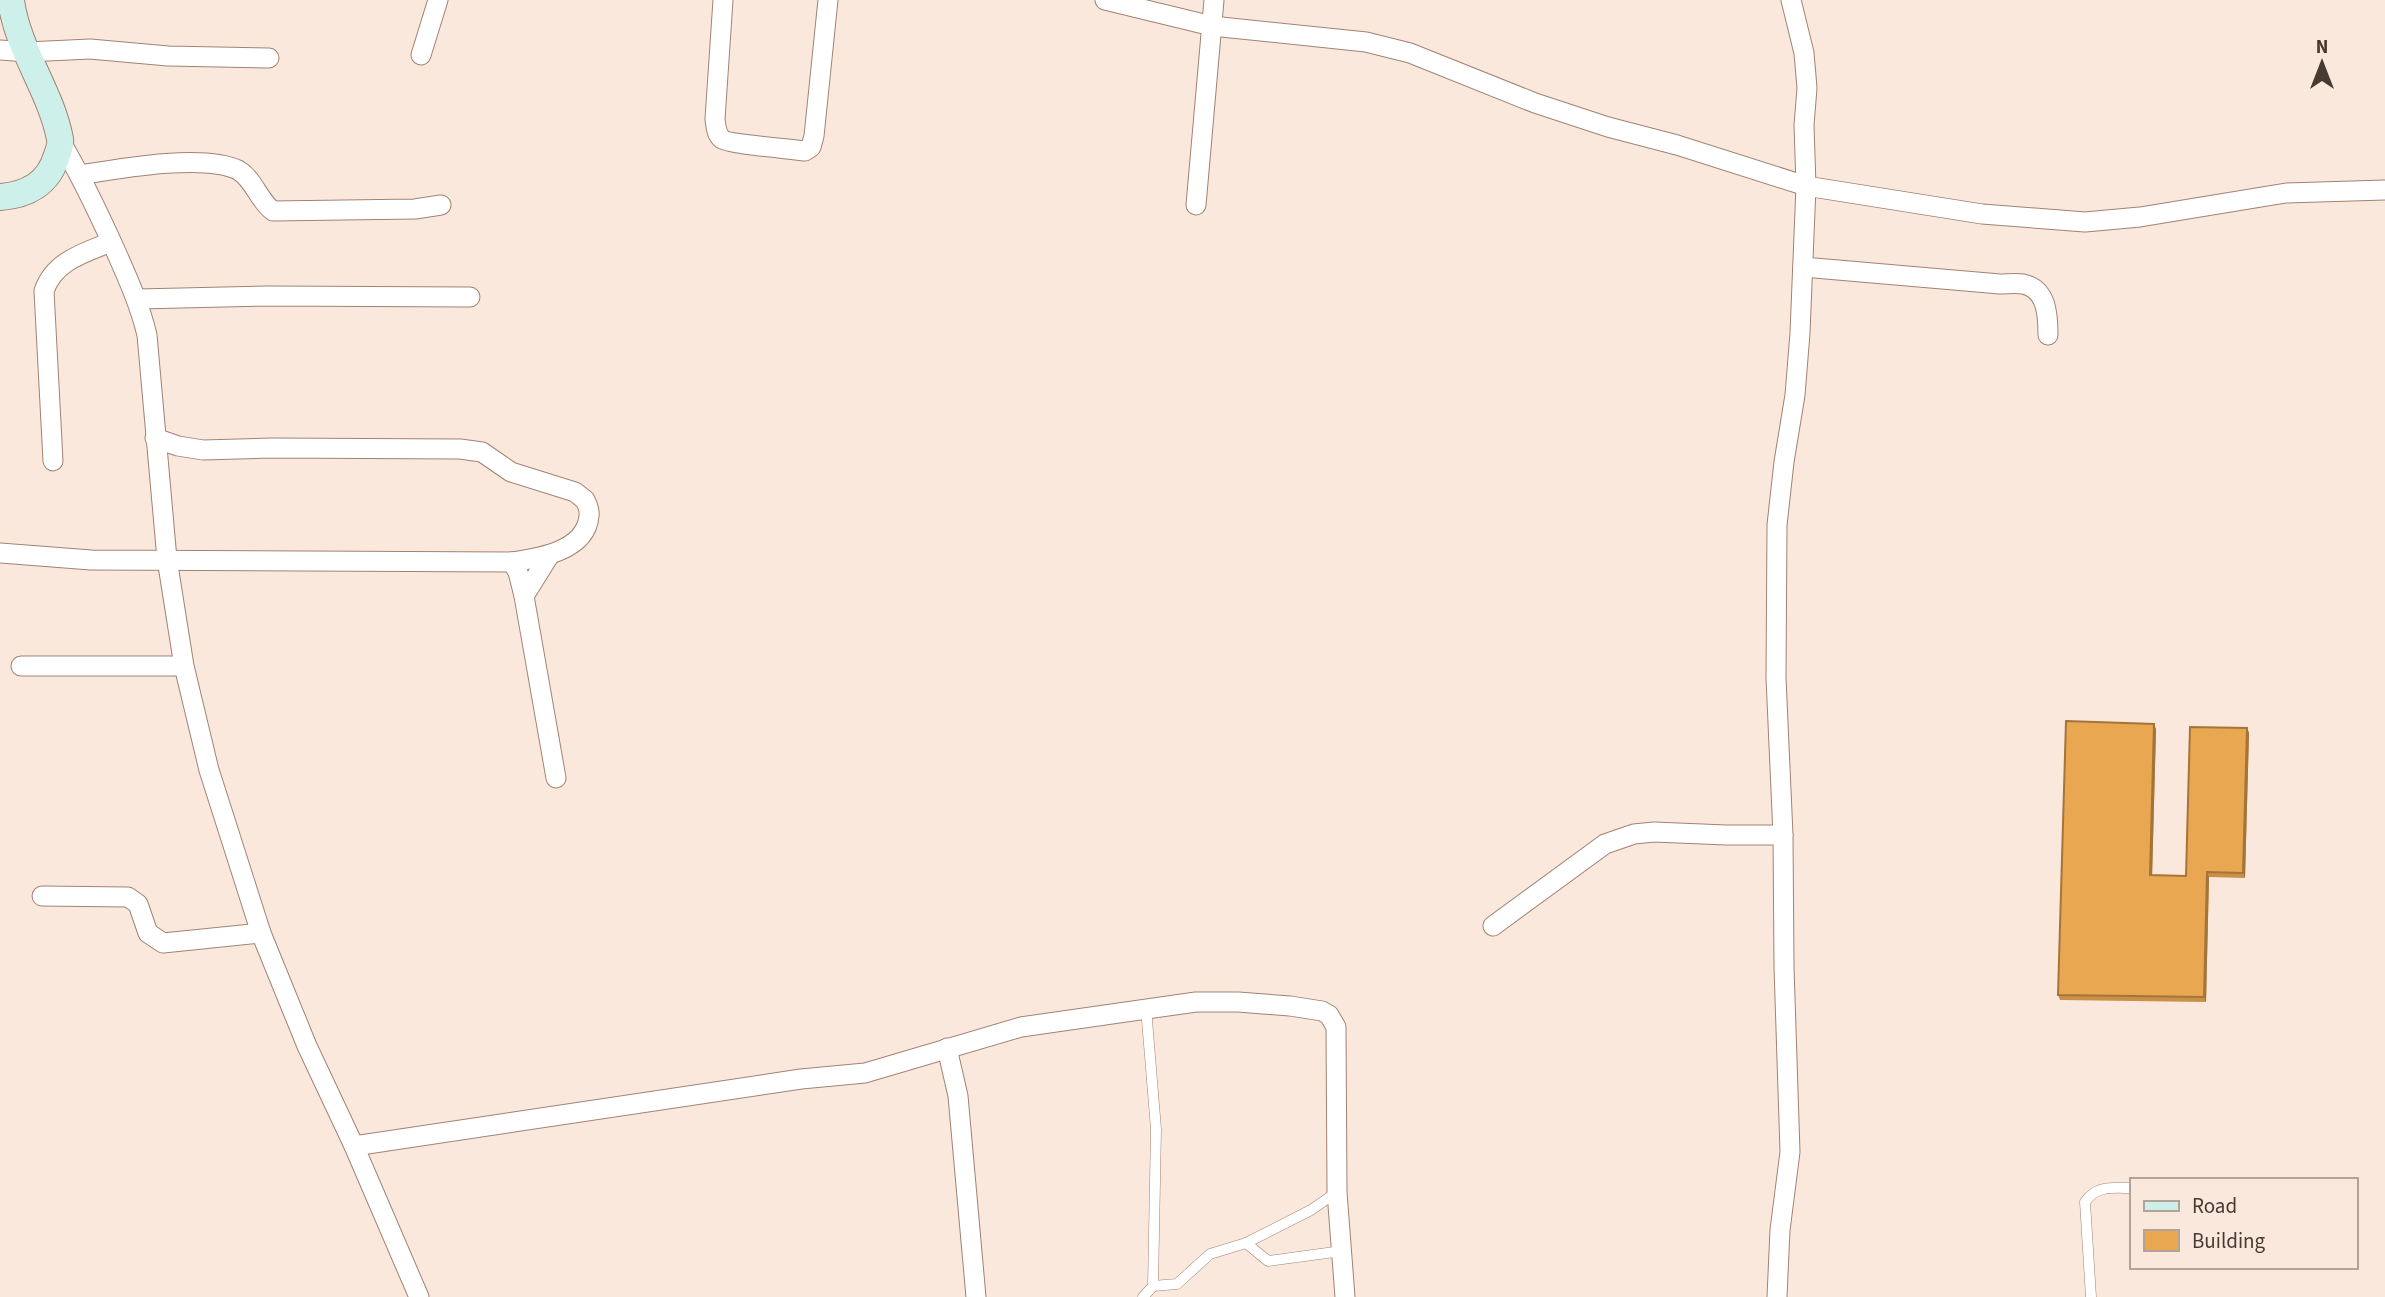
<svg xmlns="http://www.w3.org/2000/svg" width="2385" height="1297" font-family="'Source Sans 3',sans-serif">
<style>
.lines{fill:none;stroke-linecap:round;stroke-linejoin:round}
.lane-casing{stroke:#a08372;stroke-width:11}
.street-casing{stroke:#a08372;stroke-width:21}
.secondary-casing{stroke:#a08372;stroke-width:28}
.lane{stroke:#fff;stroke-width:10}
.street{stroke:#fff;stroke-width:19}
.secondary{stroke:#cef0ea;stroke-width:26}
.wall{fill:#c99046}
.shaded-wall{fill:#a47539}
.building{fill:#eaa751;stroke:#a47539;stroke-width:2}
</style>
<rect width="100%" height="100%" fill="#fbe8dd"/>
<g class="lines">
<g class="lane-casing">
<g id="lane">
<path d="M 1246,1243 L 1268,1261 L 1342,1251"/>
<path d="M 1153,1286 L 1177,1284 L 1210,1254 L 1246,1243 L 1311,1210 L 1337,1192"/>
<path d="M 1143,1297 L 1153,1286 L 1156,1129 L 1146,1008"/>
<path d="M 2091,1297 L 2085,1202 C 2096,1185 2113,1188 2131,1188"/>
</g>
</g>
<g class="street-casing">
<g id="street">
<path d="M 723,0 L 715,119 C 716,126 716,134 722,139 C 728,144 792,149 805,151 L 811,147 L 814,136 L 828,0"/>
<path d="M 1105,0 L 1212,26 L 1366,42 L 1410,53 L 1535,103 L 1608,127 L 1677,145 L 1806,186 L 1982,214 L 2085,222 L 2140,217 L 2286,193 L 2385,190"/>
<path d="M 0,50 L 27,52 L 90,49 L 168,56 L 269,58"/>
<path d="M 421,55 L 438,0"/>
<path d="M 61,142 C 82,178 100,216 117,254 C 129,281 140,306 147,335 L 167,559 L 184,666 L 209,770 L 261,933 L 307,1046 L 354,1146 L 419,1297"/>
<path d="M 80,175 C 117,169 204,153 238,170 C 254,179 258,200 273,211 L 415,209 L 441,205"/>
<path d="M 1196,205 L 1214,0"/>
<path d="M 1803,267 L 2000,284 C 2007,284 2016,283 2023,284 C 2047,289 2048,315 2048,335"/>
<path d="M 138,299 L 268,296 L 470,297"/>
<path d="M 155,438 L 178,446 L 203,450 L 271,448 L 460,449 L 482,452 L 511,472 L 575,492 L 585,500 C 587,504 590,511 589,516 C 586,551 539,558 512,562"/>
<path d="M 53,461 L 44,291 C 54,261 84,253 111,242"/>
<path d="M 0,553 L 91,560 L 512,562 L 518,572 L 524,596 L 556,778"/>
<path d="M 524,596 L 549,556"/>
<path d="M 21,666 L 184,666"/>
<path d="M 42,896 L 128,897 L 138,904 L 148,933 L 163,943 L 261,933"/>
<path d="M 1493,926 L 1605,844 L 1634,834 L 1654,832 L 1726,835 L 1783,835"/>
<path d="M 947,1048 L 958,1096 L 976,1297"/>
<path d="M 354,1146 L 801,1079 L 865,1073 L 1021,1027 L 1196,1002 L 1238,1002 L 1290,1006 L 1322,1011 L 1329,1015 L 1336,1027 L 1337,1192 L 1345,1297"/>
<path d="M 1777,1297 L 1780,1230 L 1790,1152 L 1784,967 L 1783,835 L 1776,678 L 1777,525 L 1784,462 L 1795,395 L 1800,333 L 1806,186 L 1804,125 L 1807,88 L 1804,53 L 1791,0"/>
</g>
</g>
<g class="secondary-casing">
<path id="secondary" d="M 0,197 C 28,195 49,183 57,155 C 59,150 61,145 60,139 C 51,91 17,49 11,0"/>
</g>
<use href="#lane" class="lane"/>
<use href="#street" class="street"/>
<use href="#secondary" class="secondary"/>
</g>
<path class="wall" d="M 2247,728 L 2249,733 L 2245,878 L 2209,877 L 2206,1002 L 2060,1000 L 2058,995 L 2156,729 L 2152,875 L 2186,876 Z"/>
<g class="shaded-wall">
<path d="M 2154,724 L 2156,729 L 2152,880 L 2150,875 Z"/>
<path d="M 2247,728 L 2249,733 L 2245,878 L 2243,873 Z"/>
<path d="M 2207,872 L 2209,877 L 2206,1002 L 2204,997 Z"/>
</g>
<path class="building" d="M 2066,721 L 2154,724 L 2150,875 L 2186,876 L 2190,727 L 2247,728 L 2243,873 L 2207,872 L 2204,997 L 2058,995 Z"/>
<rect x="2130" y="1178" width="228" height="91" fill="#fbe8dd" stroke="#b3a299" stroke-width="2"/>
<rect x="2144" y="1201" width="35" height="10" fill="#cef0ea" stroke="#b3a299" stroke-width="2"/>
<text x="2192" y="1213" font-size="21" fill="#463a32">Road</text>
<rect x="2144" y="1230" width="35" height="21" fill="#eaa751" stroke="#b3a299" stroke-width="2"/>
<text x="2192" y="1248" font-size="21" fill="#463a32">Building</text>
<g transform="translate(2322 63)" stroke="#fbe8dd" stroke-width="5" paint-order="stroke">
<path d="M0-5L12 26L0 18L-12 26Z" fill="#463a32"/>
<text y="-10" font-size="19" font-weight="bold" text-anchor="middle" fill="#463a32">N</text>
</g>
</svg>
